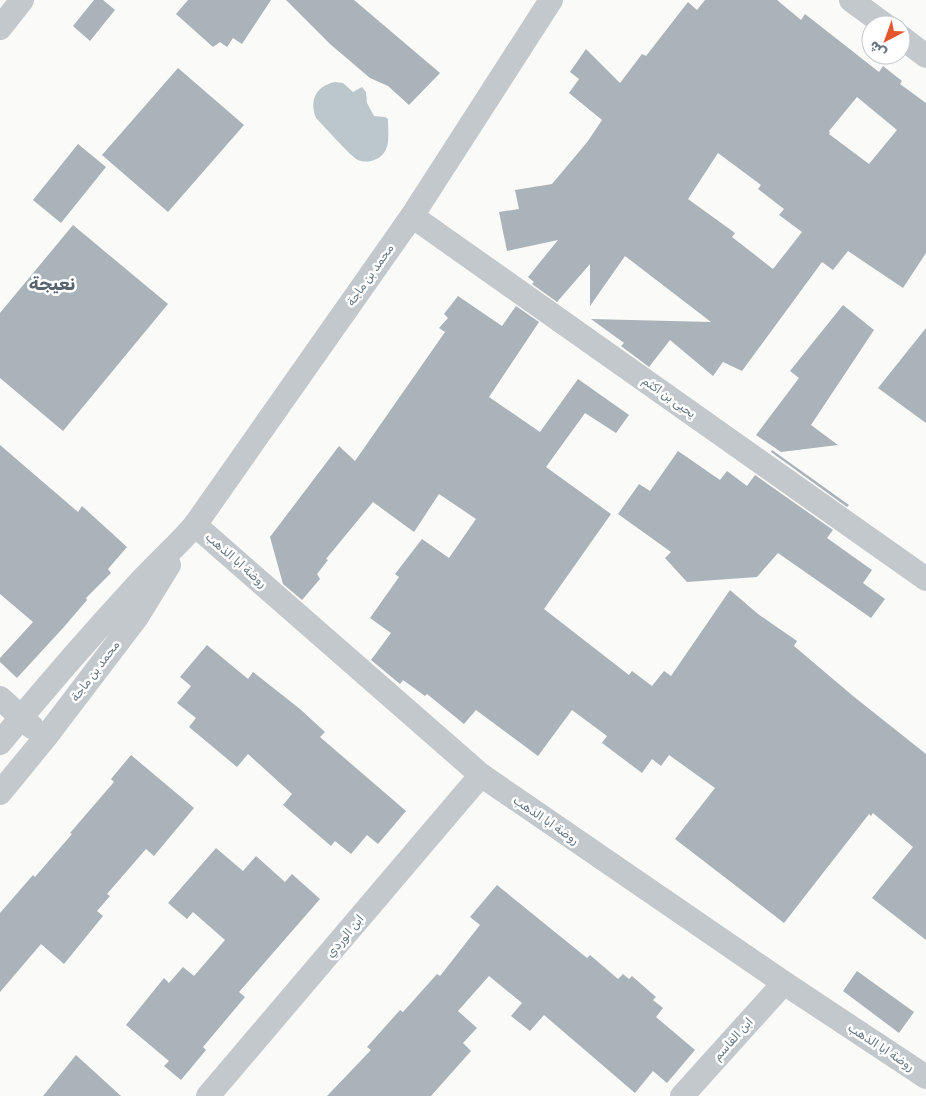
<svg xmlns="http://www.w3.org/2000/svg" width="926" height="1096" font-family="Rubik,'Noto Naskh Arabic',sans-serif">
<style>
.water{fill:#bbc7cb}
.building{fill:#aab3b9;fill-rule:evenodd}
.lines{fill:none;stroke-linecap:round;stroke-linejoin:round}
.street{stroke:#c3c8cc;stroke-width:24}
.labels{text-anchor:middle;stroke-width:5;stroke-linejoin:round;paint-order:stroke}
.street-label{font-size:12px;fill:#657683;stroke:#fff}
.district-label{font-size:18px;font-weight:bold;fill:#57646e;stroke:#fff}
</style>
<rect width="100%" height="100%" fill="#fafaf8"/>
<path class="water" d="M 335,82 L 343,83 L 353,92 L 362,87 L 366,92 L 367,103 L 374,116 L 385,117 L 388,119 C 388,135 392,154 374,160 C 369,162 363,162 358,160 C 350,156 324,126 316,118 C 309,100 316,86 335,82 Z"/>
<g class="building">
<path d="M 94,0 L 103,0 L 115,10 L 90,41 L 73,26 Z"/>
<path d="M 188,0 L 271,0 L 242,44 L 233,38 L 227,47 L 220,42 L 213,47 L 176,14 Z"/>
<path d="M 286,0 L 354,0 L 440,73 L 409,105 L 388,86 L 370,78 L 330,44 Z"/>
<path d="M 705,0 L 777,0 L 801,20 L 805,14 L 879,72 L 883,66 L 902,81 L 900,84 L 926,103 L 926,253 L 903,288 L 848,251 L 833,270 L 822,262 L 742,371 L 723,362 L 713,376 L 670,340 L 649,367 L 621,346 L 624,343 L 591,319 L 711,322 L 625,256 L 590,306 L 590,264 L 557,302 L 532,284 L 534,282 L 528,277 L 558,240 L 507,251 L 499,212 L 519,209 L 515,190 L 552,184 L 588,141 L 602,120 L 569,93 L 579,79 L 570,72 L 586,49 L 620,83 L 642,54 L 646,56 L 688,2 L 697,10 ZM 857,97 L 897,130 L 869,164 L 829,134 L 830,133 L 829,131 ZM 718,153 L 761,185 L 758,189 L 784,209 L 779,215 L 802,232 L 773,269 L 732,237 L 735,233 L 688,199 Z"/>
<path d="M 178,68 L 244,125 L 168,212 L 102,155 Z"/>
<path d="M 78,144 L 106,167 L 61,223 L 33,200 Z"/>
<path d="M 73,225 L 168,304 L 63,431 L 0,378 L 0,313 Z"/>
<path d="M 458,296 L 502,326 L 516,306 L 539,322 L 489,397 L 540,432 L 578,379 L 629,415 L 616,433 L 585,413 L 546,467 L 611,514 L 544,609 L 629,675 L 632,671 L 652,686 L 664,671 L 671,676 L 730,590 L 758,614 L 797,641 L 794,646 L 853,696 L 926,754 L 926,940 L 872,898 L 913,847 L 873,813 L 871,816 L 869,814 L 784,923 L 675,839 L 715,788 L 669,755 L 661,766 L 652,759 L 642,773 L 602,743 L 607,736 L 572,710 L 538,756 L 476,710 L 464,724 L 427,694 L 425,696 L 403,680 L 400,684 L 371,660 L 391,633 L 370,618 L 399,577 L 395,574 L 422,539 L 449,558 L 476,519 L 439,494 L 414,532 L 373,502 L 326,559 L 328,560 L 317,574 L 320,579 L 302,600 L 283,584 L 270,537 L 339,446 L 355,461 L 445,332 L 439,328 L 448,318 L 444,314 Z"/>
<path d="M 843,305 L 874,330 L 811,425 L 838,445 L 781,452 L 756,435 L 799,378 L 790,371 Z"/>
<path d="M 926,328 L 926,423 L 878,388 Z"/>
<path d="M 0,445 L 78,512 L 82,506 L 127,547 L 108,569 L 111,573 L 86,598 L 87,600 L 63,628 L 17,678 L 0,662 L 0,658 L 33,622 L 0,594 Z"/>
<path d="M 772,450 L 849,505 L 847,507 L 771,452 Z"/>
<path d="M 678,451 L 720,480 L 727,471 L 747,486 L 755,475 L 833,530 L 827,538 L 872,570 L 863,583 L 885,599 L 871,618 L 778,553 L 757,577 L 687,582 L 665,558 L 671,552 L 618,514 L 639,484 L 650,491 Z"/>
<path d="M 207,645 L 248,679 L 253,672 L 300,709 L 325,732 L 320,737 L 406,811 L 378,844 L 367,835 L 351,854 L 335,841 L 331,846 L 283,805 L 292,794 L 248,754 L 237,767 L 189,727 L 196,718 L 177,703 L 191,686 L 180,677 Z"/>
<path d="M 131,755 L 194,808 L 154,856 L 146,849 L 107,894 L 110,896 L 97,911 L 103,916 L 64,964 L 41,944 L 0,992 L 0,913 L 33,875 L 35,877 L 72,834 L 70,833 L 114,782 L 111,779 Z"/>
<path d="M 216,848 L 243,871 L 256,856 L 285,882 L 292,874 L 320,899 L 239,992 L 245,997 L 203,1047 L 206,1050 L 181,1080 L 164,1066 L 169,1061 L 126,1025 L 164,978 L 169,983 L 183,967 L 194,976 L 225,940 L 193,912 L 187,919 L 168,903 Z"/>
<path d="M 497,885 L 587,958 L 590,955 L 618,979 L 623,974 L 629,979 L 632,976 L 656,997 L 653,1000 L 663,1008 L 656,1017 L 695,1050 L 667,1083 L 653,1071 L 635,1093 L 544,1015 L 530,1031 L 511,1016 L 522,1003 L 489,976 L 458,1011 L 477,1028 L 463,1043 L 471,1051 L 431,1096 L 327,1096 L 371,1050 L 367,1047 L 400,1010 L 403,1012 L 437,974 L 440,976 L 480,925 L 470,917 Z"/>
<path d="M 857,971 L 914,1012 L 899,1033 L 843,991 Z"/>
<path d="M 76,1055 L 121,1096 L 43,1096 Z"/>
</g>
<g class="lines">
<g class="street">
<path d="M 851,0 L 885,25"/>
<path d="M 0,28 L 22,0"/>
<path d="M 901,37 L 926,56"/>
<path d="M 412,216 L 926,579"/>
<path d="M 195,525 L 481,775 L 784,983 L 926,1077"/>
<path d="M 0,698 L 32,727"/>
<path d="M 0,743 C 45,688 92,634 140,582 C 158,562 178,545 195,525 L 412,216 L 551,0"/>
<path d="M 0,793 L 45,738 L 137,617 L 169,565"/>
<path d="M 208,1096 L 481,775"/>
<path d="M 682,1096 L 784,983"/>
</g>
</g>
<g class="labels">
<g class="street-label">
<text transform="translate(370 275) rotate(-55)" y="4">محمد بن ماجة</text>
<text transform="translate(669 397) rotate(35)" y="4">يحيى بن اكثم</text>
<text transform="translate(236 560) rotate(41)" y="4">روضة ابا الذهب</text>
<text transform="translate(95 671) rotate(-53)" y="4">محمد بن ماجة</text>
<text transform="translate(546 820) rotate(34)" y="4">روضة ابا الذهب</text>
<text transform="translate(345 936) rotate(-50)" y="4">ابن الوردي</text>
<text transform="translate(733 1039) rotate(-48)" y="4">ابن القاسم</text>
<text transform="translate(881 1047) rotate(33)" y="4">روضة ابا الذهب</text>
</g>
<g class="district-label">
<text x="52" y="290">نعيجة</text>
</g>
</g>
<g transform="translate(886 40) rotate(221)"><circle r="24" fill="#ffffff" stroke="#c1c8cd"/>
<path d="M0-4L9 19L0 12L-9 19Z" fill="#e4572e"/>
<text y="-8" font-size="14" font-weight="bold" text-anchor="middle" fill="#657683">ش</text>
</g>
</svg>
